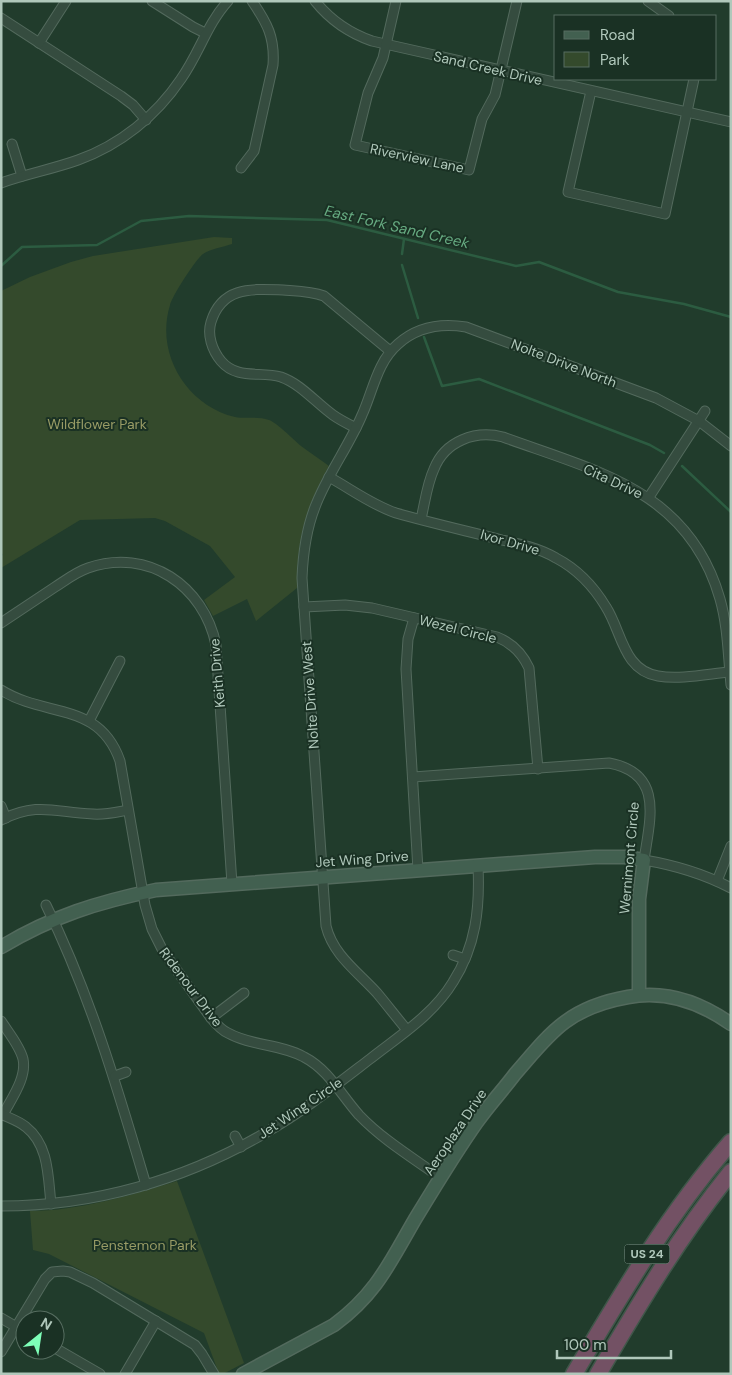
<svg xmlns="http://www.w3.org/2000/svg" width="732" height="1375" font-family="'DM Sans',sans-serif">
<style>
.green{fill:#344a2c}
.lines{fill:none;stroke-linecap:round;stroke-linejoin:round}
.stream{stroke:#2c5c41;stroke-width:2.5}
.street-casing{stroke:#536a5d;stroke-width:11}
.secondary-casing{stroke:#536a5d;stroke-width:15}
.highway-casing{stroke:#40574a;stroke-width:19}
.street{stroke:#354c3f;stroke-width:9}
.secondary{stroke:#426050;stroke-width:12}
.highway{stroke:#735164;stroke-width:16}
.labels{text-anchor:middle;stroke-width:4;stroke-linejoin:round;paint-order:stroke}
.shield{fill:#1a3124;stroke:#839b8e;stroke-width:1}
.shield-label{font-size:12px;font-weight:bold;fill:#b0c8bb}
.street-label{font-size:14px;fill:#b0c8bb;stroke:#1a3124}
.park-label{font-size:14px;fill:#989b65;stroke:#1a3124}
.water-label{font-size:15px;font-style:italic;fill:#66aa81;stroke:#1a3124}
</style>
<rect width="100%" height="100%" fill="#213c2c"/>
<g class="green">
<path d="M 214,237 L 232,238 L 232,244 C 223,247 210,249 203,254 C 196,259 172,296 170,305 C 155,353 186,405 235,417 C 245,419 258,416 269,420 C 276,422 294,440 301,446 C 310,453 320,459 329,466 C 305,510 297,538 297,588 L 256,621 L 247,599 L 213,616 L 204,600 L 235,577 L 210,546 L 165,521 L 155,518 L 80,520 L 1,568 L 1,556 L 3,555 L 1,552 L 1,291 L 30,277 L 71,262 L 93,256 Z"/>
<path d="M 177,1181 L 244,1363 L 223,1374 L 219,1374 L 204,1333 L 49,1254 L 33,1250 L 30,1211 C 78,1211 132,1195 177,1181 Z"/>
</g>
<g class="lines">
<g class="stream">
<path d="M 402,254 L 404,239"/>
<path d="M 402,265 L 418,318"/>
<path d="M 1,266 L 22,247 L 97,245 L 141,221 L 189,216 L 327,220 L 516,266 L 539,262 L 618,292 L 684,304 L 731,317"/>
<path d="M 424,337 L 442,386 L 479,379 L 650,445 L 664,453"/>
<path d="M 682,466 L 731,512"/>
</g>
<g class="street-casing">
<g id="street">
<path d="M 152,1 L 193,27 L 205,33"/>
<path d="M 315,1 C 331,21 349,33 372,41 L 731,122"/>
<path d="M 396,1 L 383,58 L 368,93 L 355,145 L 469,170 L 482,119 L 495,95 L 517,1"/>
<path d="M 648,1 L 669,16"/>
<path d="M 1,18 L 121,96 L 133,105 L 146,120"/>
<path d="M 39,43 L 66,1"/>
<path d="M 591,91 L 568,192 L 665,214 L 694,79"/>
<path d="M 12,144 L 22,176"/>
<path d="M 241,168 L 254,151 L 273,65 C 275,37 267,23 252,1"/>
<path d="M 1,183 C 26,174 53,169 78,160 C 120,145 156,116 181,79 C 199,54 207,24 228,1"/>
<path d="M 356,428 C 348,424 340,420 333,415 C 316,403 301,384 281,377 C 260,371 237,380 221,361 C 212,350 207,335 211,322 C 222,286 252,289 283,290 C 297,291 311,291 324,296 L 390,351"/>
<path d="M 329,477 C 351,489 372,505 396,513 C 431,523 467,531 502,540 C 520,544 539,548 556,558 C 577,569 594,587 606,607 C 622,632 623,670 658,676 C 679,680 708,674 729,672"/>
<path d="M 649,497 L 705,411"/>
<path d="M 421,519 C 425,502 427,484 434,469 C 445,441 475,430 503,437 C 596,471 689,490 720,599 C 728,627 728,656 731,685"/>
<path d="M 304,607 L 345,605 L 372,608 L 497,637 C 512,643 522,653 529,668 L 538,769"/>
<path d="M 414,618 L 408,639 L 406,669 L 418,870"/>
<path d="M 1,623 C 19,611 37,599 55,587 C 66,580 76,572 88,568 C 148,547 204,586 216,645 L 232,884"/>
<path d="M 1,690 C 46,718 99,701 120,761 L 145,905 L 152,929 L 163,951 L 211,1018 C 216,1024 221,1030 228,1033 C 251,1046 281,1044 304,1057 C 329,1070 341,1095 359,1115 C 383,1140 413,1158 441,1178"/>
<path d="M 89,721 L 120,661"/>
<path d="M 413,777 L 609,763 C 664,773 650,819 644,860 C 674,865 704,874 731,888"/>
<path d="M 1,806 L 6,818"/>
<path d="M 1,820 C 39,801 56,813 93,814 C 105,815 117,812 128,810"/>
<path d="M 717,881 L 731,846"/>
<path d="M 46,905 C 90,994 118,1090 146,1185"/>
<path d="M 453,955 L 465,959"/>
<path d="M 211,1018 L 244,993"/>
<path d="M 1,1021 C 8,1032 20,1046 23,1059 C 27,1078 11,1099 3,1115"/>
<path d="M 407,1030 C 397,1018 387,1005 377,993 C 358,972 333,955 326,926 L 302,578 C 303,553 306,530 315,507 C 327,475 349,446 362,415 C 373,391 377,362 398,344 C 417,327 441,323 466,327 L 656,398 L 699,421 L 731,446"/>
<path d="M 115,1076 L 126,1072"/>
<path d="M 1,1114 C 9,1118 19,1121 26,1127 C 49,1145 48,1177 51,1204"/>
<path d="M 235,1136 L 241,1147"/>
<path d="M 1,1206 C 94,1206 185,1180 265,1133 C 302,1112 336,1085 370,1059 C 399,1036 433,1015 453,982 C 476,946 480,908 478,866"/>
<path d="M 1,1318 L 25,1332"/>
<path d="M 55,1348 L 100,1374"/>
<path d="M 1,1352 L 45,1279 L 52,1272 L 63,1271 L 70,1272 L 93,1283 L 195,1345 L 202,1354 L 214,1374"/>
<path d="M 125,1374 L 156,1321"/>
</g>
</g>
<g class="secondary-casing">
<g id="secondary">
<path d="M 1,947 C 53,916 98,902 156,890 L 595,857 L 625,857 L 644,860 L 639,899 L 639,995"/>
<path d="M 243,1374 L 334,1325 C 376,1294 389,1264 414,1221 C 434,1188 455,1153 477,1122 C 489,1105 503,1090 515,1074 C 531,1056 546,1036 565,1022 C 584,1008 605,1001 628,997 C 665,990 700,1002 731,1024"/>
</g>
</g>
<g class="highway-casing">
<g id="highway">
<path d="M 574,1374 C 622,1293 669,1213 731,1142"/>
<path d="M 598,1374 C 639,1304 680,1235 731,1172"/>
</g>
</g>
<use href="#street" class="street"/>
<use href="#secondary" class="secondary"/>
<use href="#highway" class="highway"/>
</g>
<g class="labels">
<rect class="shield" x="624.5" y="1244.5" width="45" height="19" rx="4"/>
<g class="shield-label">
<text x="647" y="1258">US 24</text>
</g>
<g class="street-label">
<text transform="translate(488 68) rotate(13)" y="5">Sand Creek Drive</text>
<text transform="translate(417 158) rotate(12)" y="5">Riverview Lane</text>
<text transform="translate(564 363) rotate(21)" y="5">Nolte Drive North</text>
<text transform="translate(613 481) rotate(25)" y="5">Cita Drive</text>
<text transform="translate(510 542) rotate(16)" y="5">Ivor Drive</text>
<text transform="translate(458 629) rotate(14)" y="5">Wezel Circle</text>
<text transform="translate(217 673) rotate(-95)" y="5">Keith Drive</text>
<text transform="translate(310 695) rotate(-94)" y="5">Nolte Drive West</text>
<text transform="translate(629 858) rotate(-85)" y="5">Wernimont Circle</text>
<text transform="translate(362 859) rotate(-4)" y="5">Jet Wing Drive</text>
<text transform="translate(191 987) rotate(53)" y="5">Ridenour Drive</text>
<text transform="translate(300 1108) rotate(-34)" y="5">Jet Wing Circle</text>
<text transform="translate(455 1132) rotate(-56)" y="5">Aeroplaza Drive</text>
</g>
<g class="park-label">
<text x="97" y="429">Wildflower Park</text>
<text x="145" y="1250">Penstemon Park</text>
</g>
<g class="water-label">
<text transform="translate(397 227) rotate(13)" y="5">East Fork Sand Creek</text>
</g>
</g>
<rect width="732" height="1375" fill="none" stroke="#b0c8bb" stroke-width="5"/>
<rect x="554" y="15" width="162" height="65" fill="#1a3124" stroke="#566d60"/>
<rect x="564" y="31" width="25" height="8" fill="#426050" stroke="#566d60"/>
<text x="600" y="40" font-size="15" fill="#b0c8bb">Road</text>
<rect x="564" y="52" width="25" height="15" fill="#344a2c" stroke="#566d60"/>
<text x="600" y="65" font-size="15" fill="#b0c8bb">Park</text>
<g transform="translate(40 1335) rotate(30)"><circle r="24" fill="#1a3124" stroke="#566d60"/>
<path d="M0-4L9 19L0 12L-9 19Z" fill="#7effb8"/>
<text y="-8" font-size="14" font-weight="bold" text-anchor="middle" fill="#b0c8bb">N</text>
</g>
<path d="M557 1350v8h114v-8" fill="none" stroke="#b0c8bb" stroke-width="2.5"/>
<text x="564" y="1350" font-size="15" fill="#b0c8bb" stroke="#1a3124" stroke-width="4" paint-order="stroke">100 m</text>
</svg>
